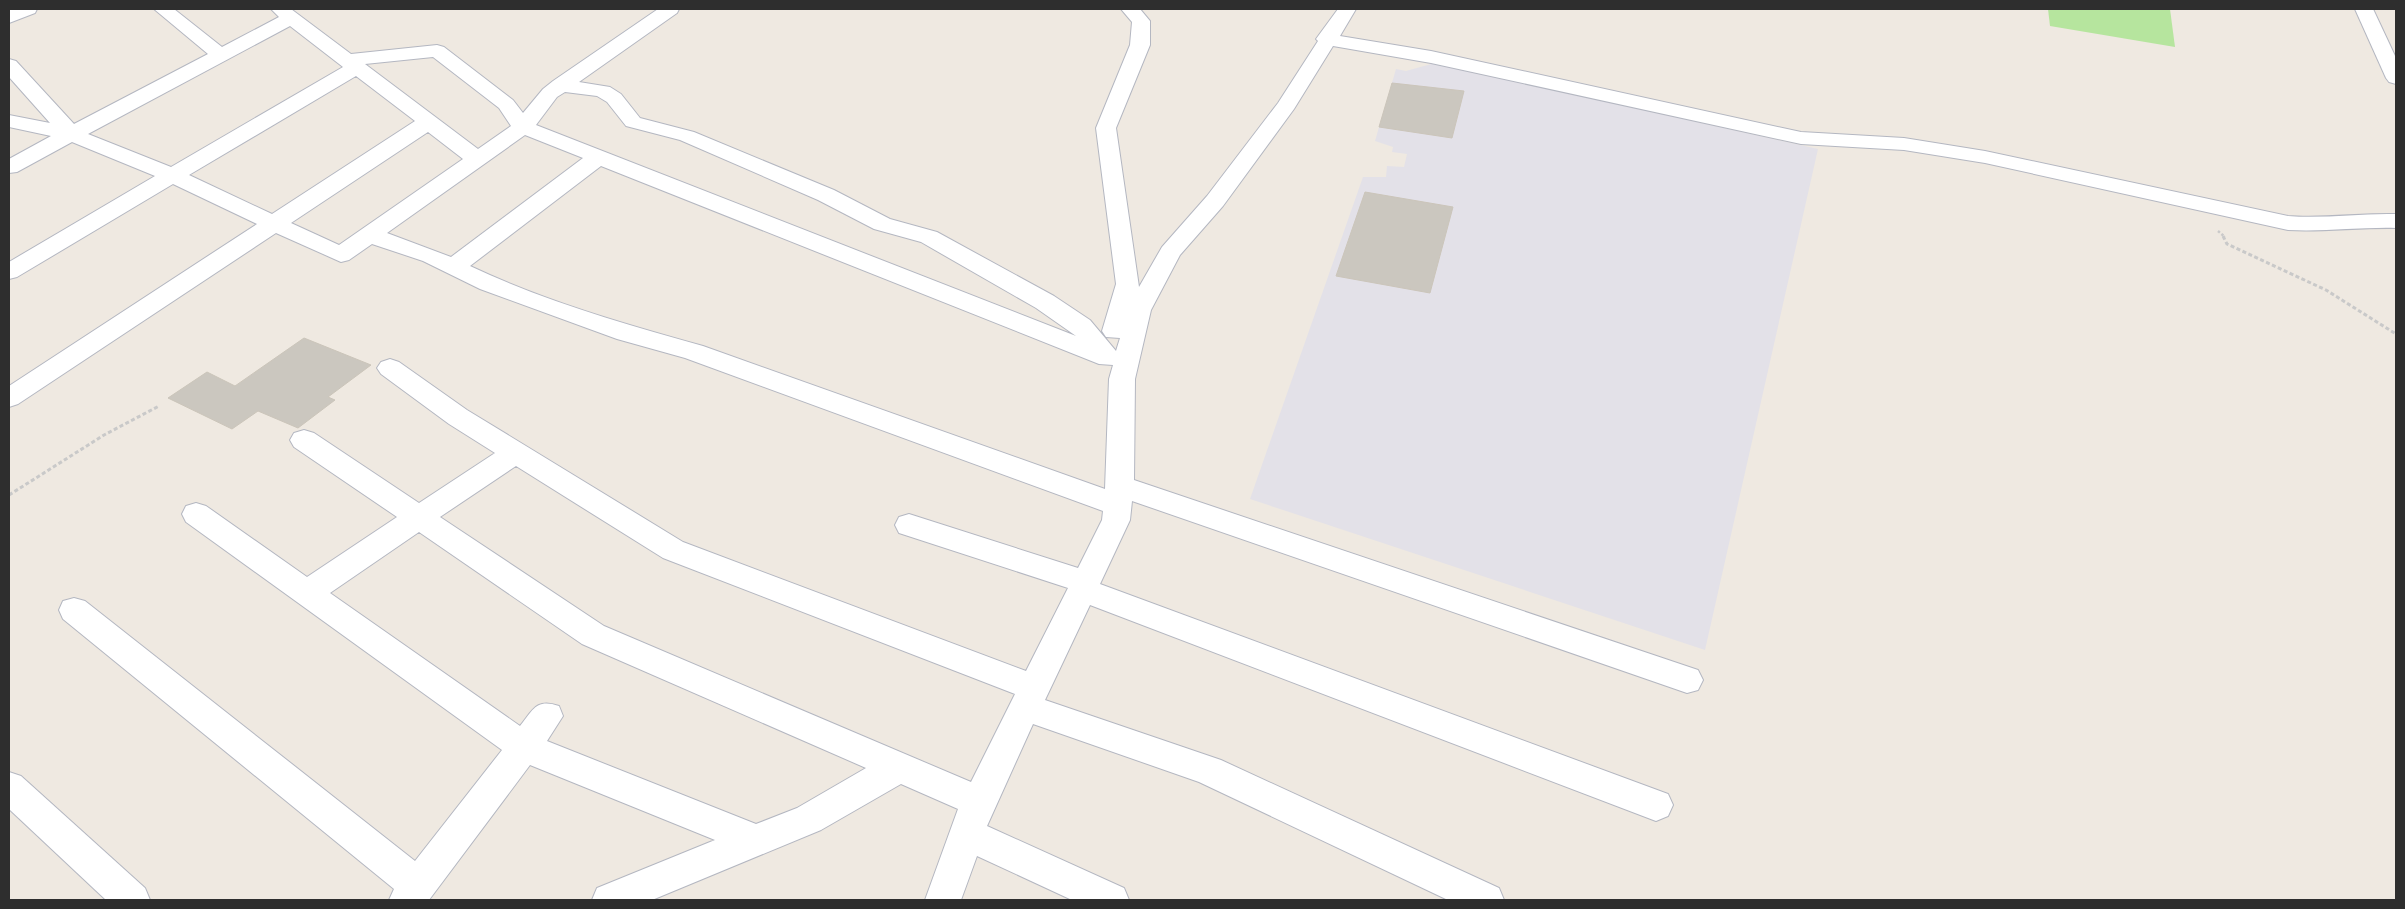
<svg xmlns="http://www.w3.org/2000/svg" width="2405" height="909" font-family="Roboto,sans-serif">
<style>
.industrial{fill:#e3e1e8}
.green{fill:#b6e59e}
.building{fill:#cbc7bf;stroke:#cbc5ba}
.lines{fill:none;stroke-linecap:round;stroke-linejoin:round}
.minor-casing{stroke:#b4b7c1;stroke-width:2}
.path-far1{stroke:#c9c9c9;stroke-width:2.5;stroke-dasharray:2.5 2;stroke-linecap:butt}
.path{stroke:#c9c9c9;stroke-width:3;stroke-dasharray:4 2.5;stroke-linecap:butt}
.minor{fill:#fff;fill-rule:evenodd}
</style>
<rect width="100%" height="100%" fill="#efe9e1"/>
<path class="industrial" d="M 1435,63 L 1818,149 L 1705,650 L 1250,499 L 1363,177 L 1386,177 L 1387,166 L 1404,167 L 1407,154 L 1392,152 L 1393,147 L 1375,141 L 1396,69 L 1406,71 Z"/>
<path class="green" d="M 2048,9 L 2170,9 L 2175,47 L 2050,26 Z"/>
<g class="building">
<path d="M 1392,83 L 1464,91 L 1452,138 L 1379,127 Z"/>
<path d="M 1365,192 L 1453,207 L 1430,293 L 1336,276 Z"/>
<path d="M 304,338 L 371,365 L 328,397 L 335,400 L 298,428 L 258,411 L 232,429 L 168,398 L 207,372 L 235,386 Z"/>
</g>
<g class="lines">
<g class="minor-casing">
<g id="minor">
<path d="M 13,9 L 37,9 L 35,13 L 9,23 L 9,10 Z"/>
<path d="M 154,9 L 174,9 L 222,47 L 279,17 L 271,9 L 291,9 L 351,54 L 437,45 L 444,47 L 513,100 L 523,113 L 543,89 L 553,81 L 658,9 L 679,9 L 677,13 L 579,82 L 610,87 L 621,94 L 640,118 L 694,132 L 834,190 L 890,219 L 937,232 L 1054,296 L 1090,320 L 1116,351 L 1120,338 L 1106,337 L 1102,331 L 1116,284 L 1096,128 L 1130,45 L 1132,22 L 1121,9 L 1140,9 L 1150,21 L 1150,45 L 1116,128 L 1139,287 L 1162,247 L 1207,196 L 1278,103 L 1318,41 L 1316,39 L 1338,9 L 1356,9 L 1340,36 L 1431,51 L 1801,132 L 1904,138 L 1985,151 L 2288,216 C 2324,219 2360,213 2396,214 L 2396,228 C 2360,227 2324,232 2288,230 L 1985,163 L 1904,150 L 1801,144 L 1431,63 L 1333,46 L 1294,109 L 1223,206 L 1180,255 L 1151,310 L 1135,379 L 1134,480 L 1698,670 L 1703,680 L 1698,690 L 1687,693 L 1132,501 L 1130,520 L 1100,584 L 1668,794 L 1673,805 L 1668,816 L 1656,821 L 1090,605 L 1045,700 L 1221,760 L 1499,888 L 1504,900 L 1448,900 L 1199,782 L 1033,724 L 987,826 L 1124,888 L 1129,900 L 1072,900 L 977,856 L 961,900 L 925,900 L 958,809 L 901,784 L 821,830 L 652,900 L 592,900 L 597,888 L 715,840 L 530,765 L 429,900 L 389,900 L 394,889 L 63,619 L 59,610 L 63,601 L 74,598 L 85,601 L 415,861 L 502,750 L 186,522 L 182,514 L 186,506 L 196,503 L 206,506 L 307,577 L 397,517 L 294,447 L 290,440 L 294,433 L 304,430 L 314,433 L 419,503 L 495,453 L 449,424 L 381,374 L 377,368 L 381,362 L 390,359 L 399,362 L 467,410 L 683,542 L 1026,671 L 1068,588 L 899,533 L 895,525 L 899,517 L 909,514 L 1078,568 L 1102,520 L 1103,511 L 685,358 L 617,339 L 480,289 L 423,261 L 372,244 L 349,260 L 341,262 L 276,233 L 18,404 L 9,407 L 9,386 L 257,224 L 173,184 L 17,277 L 9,279 L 9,262 L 155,176 L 72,142 L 17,172 L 9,173 L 9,159 L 51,136 L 9,127 L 9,115 L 50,123 L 9,77 L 9,59 L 16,61 L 74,124 L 208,54 ZM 290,26 L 343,67 L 171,167 L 88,134 ZM 433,57 L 499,108 L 511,126 L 478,149 L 365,64 ZM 356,76 L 415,121 L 272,214 L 189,175 ZM 565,92 L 597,96 L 607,102 L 626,126 L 680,140 L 818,200 L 874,229 L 921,242 L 1036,308 L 1076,336 L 536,125 L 557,97 ZM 428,132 L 463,159 L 339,245 L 291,223 ZM 525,135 L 583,158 L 451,257 L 387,233 ZM 601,166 L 1099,364 L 1113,365 L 1109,379 L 1105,489 L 703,346 C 624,324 544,301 470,266 ZM 516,466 L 663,558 L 1015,694 L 971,782 L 604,626 L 440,517 ZM 419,532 L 582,644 L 866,768 L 797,808 L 756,824 L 547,741 L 563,716 L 559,706 C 536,698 533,710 520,726 L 330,593 Z"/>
<path d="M 2355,9 L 2373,9 L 2396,58 L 2396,84 L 2389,82 L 2386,78 Z"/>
<path d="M 9,772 L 21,776 L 145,888 L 150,900 L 106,900 L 9,809 Z"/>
</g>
</g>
<path class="path-far1" d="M 2218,231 L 2225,237"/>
<g class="path">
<path d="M 2223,236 L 2227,244 L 2326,290 L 2396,334"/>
<path d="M 9,495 L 104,435 L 159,406"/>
</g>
<use href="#minor" class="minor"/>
</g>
<rect width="2405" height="909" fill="none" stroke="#2e2e2e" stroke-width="20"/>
</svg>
